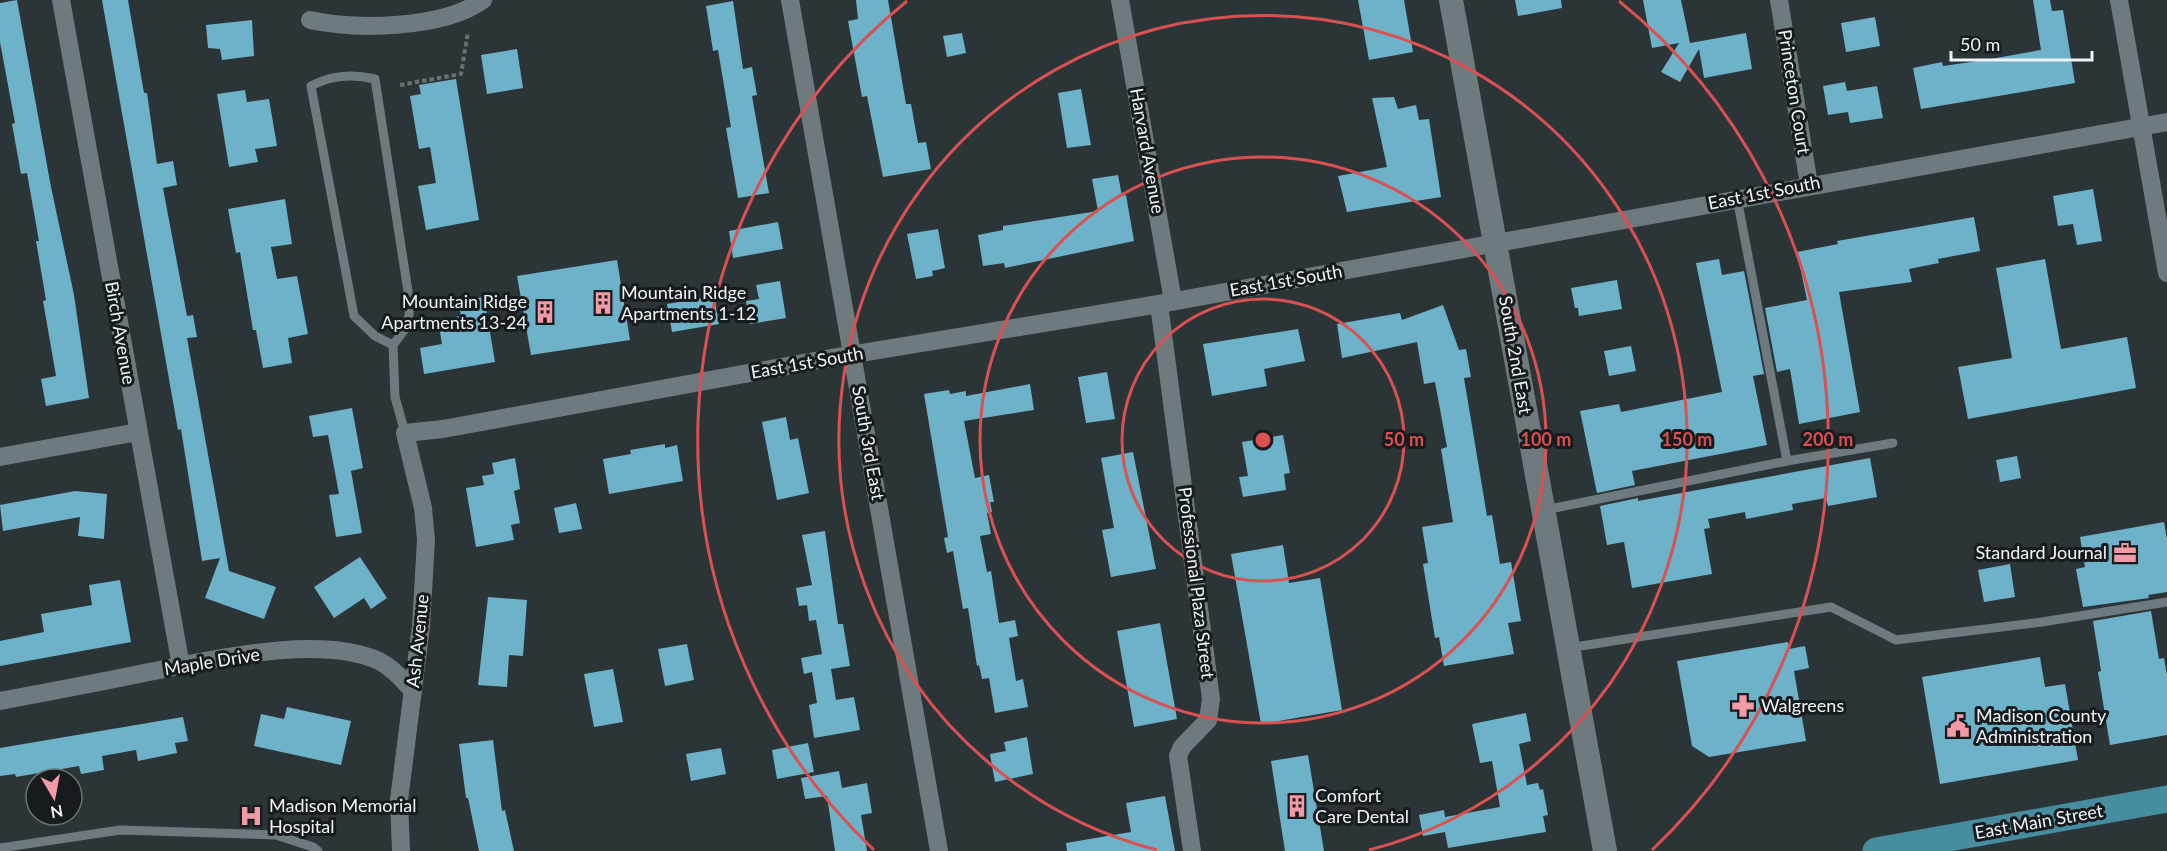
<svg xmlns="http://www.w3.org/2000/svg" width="2167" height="851" font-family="Lato,sans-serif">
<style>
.building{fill:#6db2c8}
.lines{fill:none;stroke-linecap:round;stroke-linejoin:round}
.path{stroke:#687073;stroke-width:4;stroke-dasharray:4.5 3;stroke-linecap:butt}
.lane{stroke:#6f7a7e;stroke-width:9}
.street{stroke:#6f7a7e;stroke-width:18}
.secondary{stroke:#6f7a7e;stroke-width:24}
.primary{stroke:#468da0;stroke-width:27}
.ring{fill:none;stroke:#db5151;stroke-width:3}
.labels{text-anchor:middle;stroke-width:6;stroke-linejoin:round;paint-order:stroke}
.street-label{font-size:18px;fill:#eef4f7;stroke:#171b1d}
.poi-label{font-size:18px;fill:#eef4f7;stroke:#171b1d;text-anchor:start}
.centre{fill:#db5151;stroke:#171b1d;stroke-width:3}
.ring-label{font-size:18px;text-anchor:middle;font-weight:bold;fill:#db5151;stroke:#171b1d;stroke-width:6;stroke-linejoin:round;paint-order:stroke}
</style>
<rect width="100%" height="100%" fill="#2b3538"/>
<g class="building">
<path d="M 17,0 L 51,187 L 74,295 L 89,398 L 46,406 L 41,379 L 56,376 L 43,301 L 46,300 L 36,241 L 39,241 L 27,173 L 21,174 L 12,124 L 15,123 L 0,42 L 0,3 Z"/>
<path d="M 102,0 L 128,0 L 144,93 L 147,93 L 157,164 L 173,161 L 177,185 L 163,188 L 187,316 L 193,315 L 197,337 L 187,338 L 229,571 L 276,587 L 264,619 L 205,598 L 220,558 L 202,561 L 181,429 L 178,430 Z"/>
<path d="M 856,0 L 888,0 L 906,104 L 911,104 L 918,143 L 926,142 L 931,169 L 883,177 L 867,96 L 862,97 L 848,21 L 858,19 Z"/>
<path d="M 1358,0 L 1404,0 L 1413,52 L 1369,60 Z"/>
<path d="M 1515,0 L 1561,0 L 1562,8 L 1518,16 Z"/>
<path d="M 1643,0 L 1681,0 L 1690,43 L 1746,33 L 1752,69 L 1704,78 L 1699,49 L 1680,82 L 1661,72 L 1679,43 L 1652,48 Z"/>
<path d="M 2033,0 L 2050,0 L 2052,11 L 2063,10 L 2075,83 L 1921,109 L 1913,68 L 1942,62 L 1943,66 L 1985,60 L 2041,50 Z"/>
<path d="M 733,1 L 743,69 L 752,67 L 757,95 L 752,96 L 769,193 L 738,198 L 726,128 L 731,127 L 718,50 L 713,51 L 706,6 Z"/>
<path d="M 1875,17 L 1880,46 L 1846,52 L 1841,23 Z"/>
<path d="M 252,20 L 254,56 L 222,60 L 220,49 L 208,48 L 206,25 Z"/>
<path d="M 962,33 L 966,53 L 947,57 L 943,36 Z"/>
<path d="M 517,49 L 523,88 L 487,94 L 481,55 Z"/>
<path d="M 456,79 L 479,220 L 426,230 L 418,186 L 436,183 L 430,147 L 419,149 L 410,96 L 421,94 L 419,85 Z"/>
<path d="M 1845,82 L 1847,91 L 1877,86 L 1883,118 L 1850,123 L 1848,112 L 1828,115 L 1823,86 Z"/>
<path d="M 1081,89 L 1091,145 L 1067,148 L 1058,93 Z"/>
<path d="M 245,90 L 247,102 L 269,99 L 277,146 L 255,149 L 258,162 L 229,167 L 217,94 Z"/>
<path d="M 1394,97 L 1398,109 L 1416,105 L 1419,120 L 1429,119 L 1441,197 L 1347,212 L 1338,176 L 1387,167 L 1372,98 Z"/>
<path d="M 1118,175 L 1122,196 L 1126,195 L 1134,241 L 1005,268 L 1004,263 L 983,266 L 978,235 L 1003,230 L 1003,226 L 1098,211 L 1092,179 Z"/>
<path d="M 2093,189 L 2102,241 L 2077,245 L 2073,224 L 2058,226 L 2053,196 Z"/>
<path d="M 285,199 L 292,244 L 271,247 L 277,279 L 297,276 L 308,334 L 288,338 L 292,363 L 263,368 L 256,330 L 253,330 L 240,252 L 236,253 L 228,209 Z"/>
<path d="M 1974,217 L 1980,251 L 1938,259 L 1939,263 L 1909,269 L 1912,282 L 1839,292 L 1860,412 L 1799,424 L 1790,369 L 1777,372 L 1765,308 L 1807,300 L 1797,252 L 1838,244 L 1837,241 Z"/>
<path d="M 778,222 L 783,249 L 733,258 L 729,231 Z"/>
<path d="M 938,229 L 945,268 L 932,271 L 933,276 L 916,279 L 907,234 Z"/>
<path d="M 1719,259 L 1722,275 L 1744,271 L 1764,374 L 1753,376 L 1767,445 L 1632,471 L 1635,485 L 1597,493 L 1580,411 L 1619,404 L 1621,412 L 1722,392 L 1696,263 Z"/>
<path d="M 2045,259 L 2061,349 L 2127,337 L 2136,388 L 1968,419 L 1958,367 L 2012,358 L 1996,268 Z"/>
<path d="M 617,260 L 630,340 L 531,355 L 517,276 Z"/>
<path d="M 1617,280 L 1622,309 L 1579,316 L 1578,308 L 1575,308 L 1571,288 Z"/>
<path d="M 780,281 L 786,318 L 750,324 L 746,301 L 759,299 L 756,285 Z"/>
<path d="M 714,296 L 719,324 L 672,332 L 667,304 Z"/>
<path d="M 484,297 L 495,362 L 424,374 L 420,348 L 442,344 L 438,320 L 461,316 L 458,301 Z"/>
<path d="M 1443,305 L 1459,350 L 1466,349 L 1471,377 L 1464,378 L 1487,516 L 1492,515 L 1500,564 L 1511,562 L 1521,621 L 1508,623 L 1514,654 L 1444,666 L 1439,637 L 1435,638 L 1423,564 L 1428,563 L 1422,527 L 1453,522 L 1441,449 L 1447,447 L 1435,382 L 1424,384 L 1417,342 L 1342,358 L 1337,324 L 1400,313 L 1402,320 Z"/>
<path d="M 1298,329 L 1305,361 L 1264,369 L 1267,386 L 1212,396 L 1203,344 Z"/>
<path d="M 1631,346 L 1636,371 L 1609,376 L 1604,351 Z"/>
<path d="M 1107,372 L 1115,419 L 1086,423 L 1078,377 Z"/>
<path d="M 1030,384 L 1034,410 L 964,421 L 975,478 L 989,475 L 994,502 L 990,502 L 992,512 L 987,513 L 991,534 L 980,536 L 987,572 L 991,571 L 999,623 L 1015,620 L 1018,636 L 1009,638 L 1016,681 L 1023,679 L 1028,707 L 995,713 L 989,678 L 982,679 L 979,665 L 977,666 L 968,608 L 963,609 L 953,551 L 947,553 L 944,538 L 948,537 L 924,394 L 949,390 L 950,394 L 966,391 L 966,396 Z"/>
<path d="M 352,408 L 363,468 L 351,471 L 362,533 L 336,537 L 329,495 L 339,494 L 328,435 L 313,437 L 309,416 Z"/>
<path d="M 786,417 L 790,440 L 798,438 L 809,493 L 777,500 L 762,422 Z"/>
<path d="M 1283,435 L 1290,473 L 1284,474 L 1286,490 L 1243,497 L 1239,477 L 1248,476 L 1242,442 Z"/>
<path d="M 665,444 L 665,448 L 677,445 L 683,481 L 609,494 L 603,459 L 631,454 L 630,450 Z"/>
<path d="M 1133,452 L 1156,569 L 1111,577 L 1102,530 L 1114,528 L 1101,458 Z"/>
<path d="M 2017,456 L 2021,478 L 2000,482 L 1996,460 Z"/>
<path d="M 515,458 L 520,489 L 514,491 L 520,523 L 511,525 L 514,540 L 476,547 L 466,488 L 484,485 L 482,476 L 494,474 L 492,463 Z"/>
<path d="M 1870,458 L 1877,497 L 1828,506 L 1826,498 L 1792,504 L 1793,510 L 1746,519 L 1745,512 L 1708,519 L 1710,528 L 1704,529 L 1712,574 L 1632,588 L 1624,542 L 1607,545 L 1600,506 L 1638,498 L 1638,501 Z"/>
<path d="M 75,491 L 107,494 L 104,539 L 78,536 L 80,517 L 3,531 L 0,505 Z"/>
<path d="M 576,503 L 582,529 L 559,533 L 554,508 Z"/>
<path d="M 2164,522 L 2167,539 L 2167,592 L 2148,595 L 2149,598 L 2083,607 L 2076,569 L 2085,567 L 2080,537 Z"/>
<path d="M 825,531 L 838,624 L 843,624 L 850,666 L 831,669 L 836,700 L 854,697 L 860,730 L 814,738 L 809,705 L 817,703 L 812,672 L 804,674 L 801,658 L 822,654 L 816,620 L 809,621 L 807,605 L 799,606 L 796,588 L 812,585 L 802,535 Z"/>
<path d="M 1283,545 L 1289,583 L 1320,578 L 1342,710 L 1261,724 L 1231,554 Z"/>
<path d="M 360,557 L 387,598 L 371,609 L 364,598 L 334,618 L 314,587 Z"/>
<path d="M 2010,564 L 2015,597 L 1984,602 L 1978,570 Z"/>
<path d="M 120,580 L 131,642 L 0,666 L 0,641 L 44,632 L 41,614 L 92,605 L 89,585 Z"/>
<path d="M 488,597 L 527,600 L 523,656 L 509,655 L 507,687 L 478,685 Z"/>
<path d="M 2151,611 L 2159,659 L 2164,658 L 2167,675 L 2167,735 L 2110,745 L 2098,672 L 2101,671 L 2093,621 Z"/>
<path d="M 1160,623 L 1177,719 L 1134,727 L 1117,631 Z"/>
<path d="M 1788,642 L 1789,649 L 1805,646 L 1809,668 L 1794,671 L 1806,741 L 1709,757 L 1692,746 L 1677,661 Z"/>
<path d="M 687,644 L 694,680 L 665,686 L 658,649 Z"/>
<path d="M 2040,657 L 2045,687 L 2065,684 L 2078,760 L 1940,784 L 1922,677 Z"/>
<path d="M 613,669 L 623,722 L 594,727 L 584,674 Z"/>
<path d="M 287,707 L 351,721 L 341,765 L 254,746 L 261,714 L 284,719 Z"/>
<path d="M 1526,713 L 1531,741 L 1519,744 L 1527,785 L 1538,783 L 1540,790 L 1543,789 L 1548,815 L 1543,816 L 1546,832 L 1448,848 L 1445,832 L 1423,836 L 1419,815 L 1444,810 L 1445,817 L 1500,807 L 1492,761 L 1480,763 L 1472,724 Z"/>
<path d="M 183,717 L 188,741 L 175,743 L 177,753 L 138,761 L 136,750 L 102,756 L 104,770 L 81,774 L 79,766 L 16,777 L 15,774 L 0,776 L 0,748 Z"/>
<path d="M 1027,737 L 1033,774 L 995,782 L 990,754 L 1006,751 L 1004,742 Z"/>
<path d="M 493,740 L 502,811 L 505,810 L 514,851 L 479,851 L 468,798 L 466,798 L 459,744 Z"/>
<path d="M 808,743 L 814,772 L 777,779 L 772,750 Z"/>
<path d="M 721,748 L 726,774 L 691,781 L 686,754 Z"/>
<path d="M 1308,755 L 1324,851 L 1285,851 L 1271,761 Z"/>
<path d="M 839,771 L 842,788 L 867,783 L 872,813 L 861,815 L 867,851 L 835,851 L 827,796 L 805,799 L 801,778 Z"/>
<path d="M 1165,796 L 1175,851 L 1067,851 L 1066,843 L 1131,832 L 1126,803 Z"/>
</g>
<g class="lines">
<path class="path" d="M 400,85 L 461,74 L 468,32"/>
<g class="lane">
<path d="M 1737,198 L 1787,461 L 1893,443"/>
<path d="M 393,345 L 375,336 L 354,316 L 311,86 C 331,75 354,74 375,79 L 410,304 L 408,325 L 393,345 L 395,397 L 405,433"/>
<path d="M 1545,510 L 1787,461"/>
<path d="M 1568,648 L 1831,607 L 1896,640 L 2042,622 L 2167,602"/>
<path d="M 0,848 L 120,830 L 276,835 L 313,847 L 318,851"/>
</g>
<g class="street">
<path d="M 61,0 L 181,666"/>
<path d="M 790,0 L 939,851"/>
<path d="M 1120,0 L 1173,301"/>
<path d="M 1779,0 L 1809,185"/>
<path d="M 2119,0 L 2167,273"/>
<path d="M 310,20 C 356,30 443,29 483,0"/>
<path d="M 1159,304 L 1211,699 L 1208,720 L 1182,747 L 1178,756 L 1192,851"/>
<path d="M 0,457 L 138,432"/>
<path d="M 0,701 C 48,692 96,683 144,673 C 208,661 318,633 379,661 C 393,668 403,680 413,691"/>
<path d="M 401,851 L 399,800 L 421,626 L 426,540 L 423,508 L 405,433 L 443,429 L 831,358 L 1159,304 L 2167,122"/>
</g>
<path class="secondary" d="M 1451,0 L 1605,851"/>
<path class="primary" d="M 1876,851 L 2167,799"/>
</g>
<g class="ring">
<circle cx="1263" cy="440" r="141"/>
<circle cx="1263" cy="440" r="283"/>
<path d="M1157 850A424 424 0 1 1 1369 850"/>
<path d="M874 850A565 565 0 0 1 907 1M1619 1A565 565 0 0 1 1652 850"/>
</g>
<defs>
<g id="building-bare" transform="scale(1.8)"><path d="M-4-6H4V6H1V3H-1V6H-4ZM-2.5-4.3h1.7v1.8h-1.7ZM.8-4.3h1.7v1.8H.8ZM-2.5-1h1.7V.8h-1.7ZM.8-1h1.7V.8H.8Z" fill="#f39aa7" stroke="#171b1d" stroke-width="2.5" paint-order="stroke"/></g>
<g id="office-bare" transform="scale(1.8)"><path d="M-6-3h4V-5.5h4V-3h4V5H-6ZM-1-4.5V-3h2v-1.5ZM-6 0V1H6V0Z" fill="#f39aa7" stroke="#171b1d" stroke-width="2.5" paint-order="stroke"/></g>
<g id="pharmacy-bare" transform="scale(1.8)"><path d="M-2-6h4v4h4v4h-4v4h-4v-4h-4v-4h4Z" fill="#f39aa7" stroke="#171b1d" stroke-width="2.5" paint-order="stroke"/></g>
<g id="civic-bare" transform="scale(1.8)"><path d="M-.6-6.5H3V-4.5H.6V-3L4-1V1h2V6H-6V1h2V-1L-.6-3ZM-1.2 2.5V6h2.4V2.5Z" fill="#f39aa7" stroke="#171b1d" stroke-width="2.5" paint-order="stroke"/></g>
<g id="hospital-bare" transform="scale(1.8)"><path d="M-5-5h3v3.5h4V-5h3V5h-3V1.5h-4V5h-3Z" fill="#f39aa7" stroke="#171b1d" stroke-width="2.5" paint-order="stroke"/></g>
</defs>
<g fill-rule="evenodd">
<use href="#building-bare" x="603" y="303"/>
<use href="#building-bare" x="545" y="312"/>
<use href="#office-bare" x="2125" y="553"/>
<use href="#pharmacy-bare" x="1743" y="706"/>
<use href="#civic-bare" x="1958" y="726"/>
<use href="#building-bare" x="1297" y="806"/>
<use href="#hospital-bare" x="251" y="816"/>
</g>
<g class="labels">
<g class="street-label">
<text transform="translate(1794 92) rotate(81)" y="6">Princeton Court</text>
<text transform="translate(1147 151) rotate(80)" y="6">Harvard Avenue</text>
<text transform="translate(1764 193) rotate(-11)" y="6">East 1st South</text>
<text transform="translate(1286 281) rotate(-10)" y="6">East 1st South</text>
<text transform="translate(120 333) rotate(80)" y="6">Birch Avenue</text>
<text transform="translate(1515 355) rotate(80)" y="6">South 2nd East</text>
<text transform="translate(807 363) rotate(-10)" y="6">East 1st South</text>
<text transform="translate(868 443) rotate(80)" y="6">South 3rd East</text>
<text transform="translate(1196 583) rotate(83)" y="6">Professional Plaza Street</text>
<text transform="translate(418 641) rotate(-84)" y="6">Ash Avenue</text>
<text transform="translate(212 662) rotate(-9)" y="6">Maple Drive</text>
<text transform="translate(2039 822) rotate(-10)" y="6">East Main Street</text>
</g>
<g class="poi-label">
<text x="621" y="299">Mountain Ridge<tspan x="621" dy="21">Apartments 1-12</tspan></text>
<text x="527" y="308" text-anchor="end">Mountain Ridge<tspan x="527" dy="21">Apartments 13-24</tspan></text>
<text x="2107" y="559" text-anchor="end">Standard Journal</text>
<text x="1761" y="712">Walgreens</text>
<text x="1976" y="722">Madison County<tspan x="1976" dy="21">Administration</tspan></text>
<text x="1315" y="802">Comfort<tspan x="1315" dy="21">Care Dental</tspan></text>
<text x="269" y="812">Madison Memorial<tspan x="269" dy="21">Hospital</tspan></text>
</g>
</g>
<circle cx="1263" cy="440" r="9" class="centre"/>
<g class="ring-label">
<text x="1404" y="446">50 m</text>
<text x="1546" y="446">100 m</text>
<text x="1687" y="446">150 m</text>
<text x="1828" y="446">200 m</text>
</g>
<g transform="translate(54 797) rotate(170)"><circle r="28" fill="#171b1d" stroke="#6d7274" stroke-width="1.5"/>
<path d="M0-4.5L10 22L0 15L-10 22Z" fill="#f39aa7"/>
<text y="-9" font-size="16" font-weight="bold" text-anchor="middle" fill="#eef4f7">N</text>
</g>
<path d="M1951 51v9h141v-9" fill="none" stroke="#eef4f7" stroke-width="3"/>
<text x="1960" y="51" font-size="18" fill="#eef4f7" stroke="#171b1d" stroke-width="4.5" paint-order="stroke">50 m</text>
</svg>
